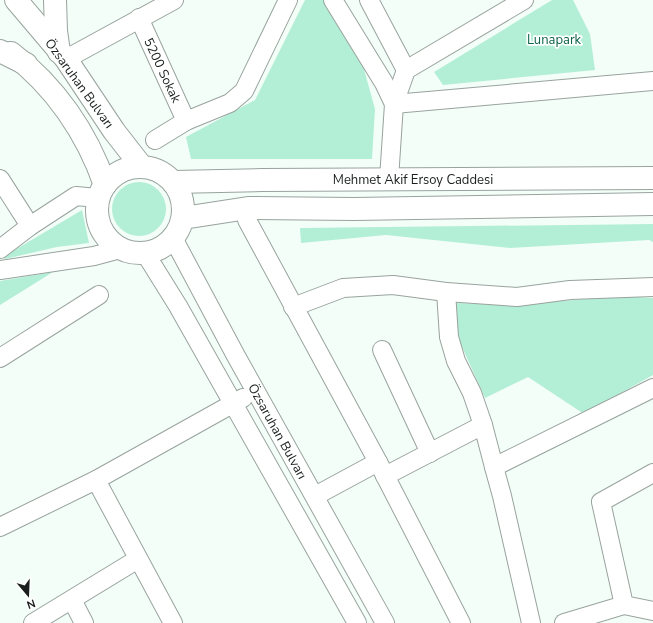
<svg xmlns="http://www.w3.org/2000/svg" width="653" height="623" font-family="'Nunito Sans',sans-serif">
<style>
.green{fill:#b3efd6}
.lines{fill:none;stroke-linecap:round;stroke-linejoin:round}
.minor-casing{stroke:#99a39e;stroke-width:20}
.major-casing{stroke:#99a39e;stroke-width:24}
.highway-casing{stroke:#99a39e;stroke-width:24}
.minor{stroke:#fff;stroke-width:18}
.major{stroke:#fff;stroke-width:22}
.highway{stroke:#fff;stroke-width:22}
.labels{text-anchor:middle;stroke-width:3.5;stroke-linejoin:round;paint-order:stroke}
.park-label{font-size:13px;fill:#0f644b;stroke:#fff}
.street-label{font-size:13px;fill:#1a1e1c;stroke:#fff}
</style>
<rect width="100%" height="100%" fill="#f4fef9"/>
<g class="green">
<path d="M 305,0 L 325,0 L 362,62 L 375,109 L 372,159 L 191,159 L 186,137 L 255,100 Z"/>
<path d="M 552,0 L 573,0 L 590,34 L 595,70 L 443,85 L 434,72 Z"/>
<circle cx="139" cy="209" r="27"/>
<path d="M 82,210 L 89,243 L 57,247 L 5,259 L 3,257 Z"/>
<path d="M 653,224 L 653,242 L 649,240 L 510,248 L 386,235 L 301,243 L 300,228 Z"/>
<path d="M 53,272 L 0,305 L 0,281 Z"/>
<path d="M 622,296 L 653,298 L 653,375 L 587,412 L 581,412 L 528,377 L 485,398 L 458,338 L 455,303 L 513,305 Z"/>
</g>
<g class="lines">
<g class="minor-casing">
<g id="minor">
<path d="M 333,0 L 384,83 L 394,104 L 653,81"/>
<path d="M 369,0 L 406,70"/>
<path d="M 139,18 L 186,121"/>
<path d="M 66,59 L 174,0"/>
<path d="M 155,140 L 186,121 L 230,103 L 244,91 L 288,0"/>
<path d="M 0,179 L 30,226"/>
<path d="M 389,179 L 394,104 L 406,70 L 524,0"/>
<path d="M 247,220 L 378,462 L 461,623"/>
<path d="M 173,238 L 236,356 L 385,623"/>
<path d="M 0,249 L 30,226 L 76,196 L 98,198"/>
<path d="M 145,253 L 178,306 L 357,623"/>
<path d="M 0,270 L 94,256 L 120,249"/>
<path d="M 446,292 L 449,337 L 456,361 L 472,393 L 483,425 L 494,467"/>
<path d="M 293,307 L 343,288 L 393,285 L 446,292 L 517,297 L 570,290 L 653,287"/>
<path d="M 382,350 L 430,453"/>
<path d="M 0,358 L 99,295"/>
<path d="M 653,473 L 601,502 L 624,605 L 653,611"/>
<path d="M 385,476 L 483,425"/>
<path d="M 96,480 L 173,623"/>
<path d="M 315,496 L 378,462"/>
<path d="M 0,527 L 96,480 L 243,398"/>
<path d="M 72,600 L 84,623"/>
<path d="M 33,623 L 138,559"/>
<path d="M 531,623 L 502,496 L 494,467 L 653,388"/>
<path d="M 564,623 L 624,605"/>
</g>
</g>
<g class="major-casing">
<g id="major">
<path d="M 16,0 L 66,59 L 114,131 L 142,167"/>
<path d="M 11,53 C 55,86 87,133 105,185"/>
<circle cx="140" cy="210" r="43"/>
<path d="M 174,182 L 262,180 L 653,178"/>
<path d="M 183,218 L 248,208 L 354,209 L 653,204"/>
</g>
</g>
<g class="highway-casing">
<g id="highway">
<path d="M 55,0 L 56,31 L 59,52"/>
<path d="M 0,51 L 26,64"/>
</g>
</g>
<use href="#minor" class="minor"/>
<use href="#major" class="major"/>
<use href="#highway" class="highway"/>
</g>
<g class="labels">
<g class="park-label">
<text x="554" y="44">Lunapark</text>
</g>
<g class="street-label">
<text transform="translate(163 70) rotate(65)" y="5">5200 Sokak</text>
<text transform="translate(80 83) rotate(54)" y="5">Özsaruhan Bulvarı</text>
<text x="413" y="184">Mehmet Akif Ersoy Caddesi</text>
<text transform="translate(278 431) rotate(61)" y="5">Özsaruhan Bulvarı</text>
</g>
</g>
<g transform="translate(28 595) rotate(161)" stroke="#ffffff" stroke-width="3" paint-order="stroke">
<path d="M0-3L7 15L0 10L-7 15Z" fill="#1a1e1c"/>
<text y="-6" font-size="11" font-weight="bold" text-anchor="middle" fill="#1a1e1c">N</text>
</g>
</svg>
